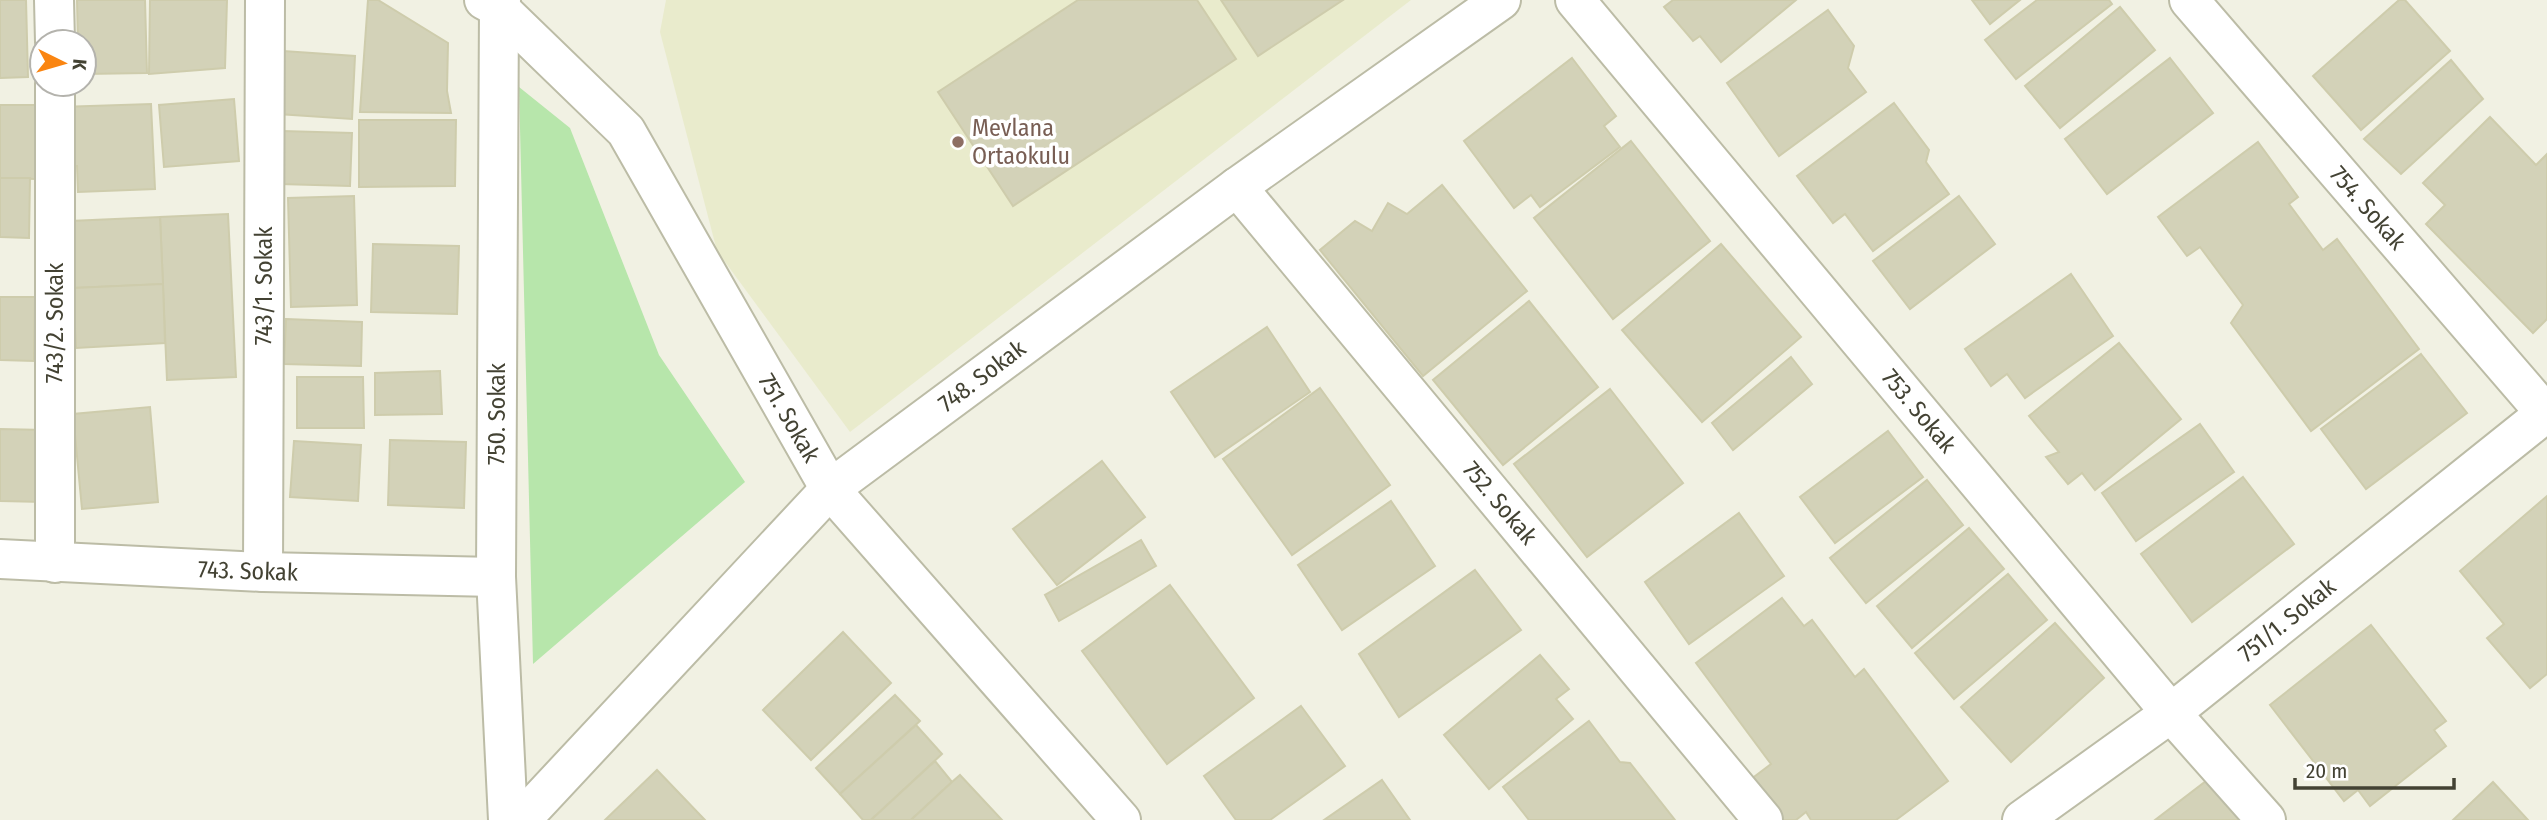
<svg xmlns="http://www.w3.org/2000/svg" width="2547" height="820" font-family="'Fira Sans Condensed',sans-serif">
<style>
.education{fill:#e9ebcc}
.green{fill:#b7e6ab}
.building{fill:#d3d2b8;stroke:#ceccac;stroke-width:2}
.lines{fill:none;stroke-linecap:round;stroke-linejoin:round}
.street-casing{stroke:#bcbca6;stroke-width:42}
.street{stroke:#fff;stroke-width:38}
.education-dot{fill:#8d6e63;stroke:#fff;stroke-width:2.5}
.labels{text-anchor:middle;stroke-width:7;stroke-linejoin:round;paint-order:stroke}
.education-label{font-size:24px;fill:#785e54;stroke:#fff;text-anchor:start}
.street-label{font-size:24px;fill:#434233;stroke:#fff}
</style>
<rect width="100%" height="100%" fill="#f1f1e3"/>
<path class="education" d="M 666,0 L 1411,0 L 850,432 L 717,251 L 660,32 Z"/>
<path class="green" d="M 519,87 L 570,128 L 659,355 L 745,482 L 533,664 Z"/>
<g class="building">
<path d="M 0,0 L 26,0 L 28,77 L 0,78 Z"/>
<path d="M 77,0 L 145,0 L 147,73 L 84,74 L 84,42 L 78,42 Z"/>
<path d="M 150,0 L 227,0 L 225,68 L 149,74 Z"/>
<path d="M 368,0 L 378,0 L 448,43 L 447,91 L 451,113 L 360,112 Z"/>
<path d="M 1078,0 L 1197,0 L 1236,59 L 1013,206 L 938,92 Z"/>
<path d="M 1221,0 L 1343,0 L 1258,56 Z"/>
<path d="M 1673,0 L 1796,0 L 1721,62 L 1700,36 L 1693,41 L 1664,7 Z"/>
<path d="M 1972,0 L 2020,0 L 1990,24 Z"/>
<path d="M 2037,0 L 2109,0 L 2112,4 L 2016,79 L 1985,40 Z"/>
<path d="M 2399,0 L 2405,0 L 2450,51 L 2361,130 L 2313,76 Z"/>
<path d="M 2120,7 L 2155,50 L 2060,128 L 2025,86 Z"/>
<path d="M 1828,10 L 1854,46 L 1848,68 L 1866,92 L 1779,156 L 1727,83 Z"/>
<path d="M 283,51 L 355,56 L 352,119 L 278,114 Z"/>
<path d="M 1572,58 L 1616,116 L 1604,126 L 1620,147 L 1540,207 L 1531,195 L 1514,208 L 1464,141 Z"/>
<path d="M 2170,58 L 2213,113 L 2107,194 L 2065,139 Z"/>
<path d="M 2451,60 L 2483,99 L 2401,174 L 2364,139 Z"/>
<path d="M 234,99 L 239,161 L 164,167 L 159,105 Z"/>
<path d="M 1894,103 L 1929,150 L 1926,162 L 1949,194 L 1873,251 L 1845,214 L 1833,223 L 1797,176 Z"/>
<path d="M 151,104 L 155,189 L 78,192 L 77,166 L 63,166 L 60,107 Z"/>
<path d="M 0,105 L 37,105 L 36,179 L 0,178 Z"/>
<path d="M 2490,117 L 2536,165 L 2547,154 L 2547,319 L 2533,333 L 2426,224 L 2445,205 L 2423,183 Z"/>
<path d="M 359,120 L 456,120 L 455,186 L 359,187 Z"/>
<path d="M 282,131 L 352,133 L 350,186 L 280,184 Z"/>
<path d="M 1631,141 L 1710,241 L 1613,319 L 1534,218 Z"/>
<path d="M 2258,142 L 2298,197 L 2289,204 L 2323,250 L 2337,239 L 2419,349 L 2311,431 L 2231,323 L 2243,305 L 2200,247 L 2187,256 L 2158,217 Z"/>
<path d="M 0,178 L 30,178 L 29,238 L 0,237 Z"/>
<path d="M 1442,185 L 1527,291 L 1423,376 L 1320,250 L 1355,221 L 1372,231 L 1388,203 L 1407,214 Z"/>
<path d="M 354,196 L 357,305 L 291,307 L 288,198 Z"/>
<path d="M 1959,196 L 1995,244 L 1910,309 L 1873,261 Z"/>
<path d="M 228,214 L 236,377 L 167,380 L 160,217 Z"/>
<path d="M 160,217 L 163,284 L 73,288 L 70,221 Z"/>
<path d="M 373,244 L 459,246 L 457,314 L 371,312 Z"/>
<path d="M 1721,244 L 1801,337 L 1702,422 L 1622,330 Z"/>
<path d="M 2071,274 L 2113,336 L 2025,398 L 2007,374 L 1991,386 L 1965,349 Z"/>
<path d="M 163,284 L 165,343 L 76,348 L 73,288 Z"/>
<path d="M 0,297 L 35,297 L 34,361 L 0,360 Z"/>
<path d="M 1529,301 L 1598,387 L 1503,465 L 1433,380 Z"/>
<path d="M 286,319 L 362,322 L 361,366 L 284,364 Z"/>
<path d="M 1267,327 L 1310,392 L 1215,457 L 1171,392 Z"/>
<path d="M 2119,343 L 2181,419 L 2095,490 L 2082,473 L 2068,484 L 2046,457 L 2059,452 L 2029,416 Z"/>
<path d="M 2421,354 L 2467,413 L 2366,489 L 2321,429 Z"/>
<path d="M 1791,357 L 1812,384 L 1733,450 L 1712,423 Z"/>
<path d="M 440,371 L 442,414 L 375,415 L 375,373 Z"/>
<path d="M 297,377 L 363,377 L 364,428 L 297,428 Z"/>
<path d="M 1320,388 L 1390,485 L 1292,555 L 1223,459 Z"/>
<path d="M 1610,389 L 1683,483 L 1587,557 L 1514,464 Z"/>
<path d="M 150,407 L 158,502 L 82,509 L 73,414 Z"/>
<path d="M 2200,424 L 2234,472 L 2136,541 L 2102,493 Z"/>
<path d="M 0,429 L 45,430 L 44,502 L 0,501 Z"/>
<path d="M 1888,431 L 1923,477 L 1835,543 L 1800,497 Z"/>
<path d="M 390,440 L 466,442 L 464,508 L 388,505 Z"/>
<path d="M 294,441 L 361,445 L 358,501 L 290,497 Z"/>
<path d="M 1102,461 L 1145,517 L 1057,585 L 1013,529 Z"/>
<path d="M 2243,477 L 2294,544 L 2192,622 L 2141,554 Z"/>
<path d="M 1927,480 L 1963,525 L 1866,603 L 1830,558 Z"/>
<path d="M 2547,496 L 2547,674 L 2530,688 L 2487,638 L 2504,624 L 2460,571 Z"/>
<path d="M 1391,501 L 1435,566 L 1342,630 L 1298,565 Z"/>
<path d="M 1739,513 L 1784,576 L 1689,644 L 1645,582 Z"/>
<path d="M 1969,528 L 2004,569 L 1912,648 L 1877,606 Z"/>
<path d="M 1141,540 L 1156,566 L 1059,621 L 1045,595 Z"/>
<path d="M 1475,570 L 1521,630 L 1399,717 L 1359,654 Z"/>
<path d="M 2008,574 L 2047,620 L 1954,699 L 1915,653 Z"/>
<path d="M 1170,585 L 1254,698 L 1167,764 L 1082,651 Z"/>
<path d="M 1782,598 L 1804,626 L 1812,620 L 1855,677 L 1864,669 L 1948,781 L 1896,820 L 1811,820 L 1806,812 L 1796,820 L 1773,820 L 1746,783 L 1771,764 L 1696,663 Z"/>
<path d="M 2055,623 L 2104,678 L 2011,762 L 1961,707 Z"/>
<path d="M 2371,625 L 2446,721 L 2434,730 L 2446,746 L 2370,806 L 2358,790 L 2344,801 L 2270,705 Z"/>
<path d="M 843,632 L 891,683 L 811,760 L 763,710 Z"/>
<path d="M 1540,655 L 1569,689 L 1556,699 L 1573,719 L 1489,789 L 1444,735 Z"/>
<path d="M 895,695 L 920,721 L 840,794 L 816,768 Z"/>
<path d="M 1301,706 L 1345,766 L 1270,820 L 1236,820 L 1204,776 Z"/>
<path d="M 1589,721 L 1620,762 L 1630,763 L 1675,820 L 1529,820 L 1503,787 Z"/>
<path d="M 916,725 L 942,754 L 871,820 L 863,820 L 840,794 Z"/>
<path d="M 935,761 L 952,782 L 911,820 L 871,820 Z"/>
<path d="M 657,770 L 705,820 L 605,820 Z"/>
<path d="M 960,775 L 1002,820 L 911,820 L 952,782 Z"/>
<path d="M 2210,778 L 2242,820 L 2155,820 Z"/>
<path d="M 1382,780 L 1410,820 L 1324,820 Z"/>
<path d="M 2493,782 L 2528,820 L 2453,820 Z"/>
</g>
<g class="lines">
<g class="street-casing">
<g id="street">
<path d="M 54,0 L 55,42"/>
<path d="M 484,0 L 499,8 L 626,131 L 830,489 L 1121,820"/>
<path d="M 501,0 L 499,8 L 496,577 L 508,820"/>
<path d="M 1575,0 L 2171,713 L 2266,820"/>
<path d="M 2189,0 L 2547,415"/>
<path d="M 55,84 L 55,563"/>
<path d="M 1237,187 L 1763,820"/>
<path d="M 0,559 L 263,572 L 496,577"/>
<path d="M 263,572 L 265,0"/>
<path d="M 521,820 L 830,489 L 1237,187 L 1501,0"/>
<path d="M 2022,820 L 2171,713 L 2547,412"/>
</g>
</g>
<use href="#street" class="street"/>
</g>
<circle class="education-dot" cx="958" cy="142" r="7"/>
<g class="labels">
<g class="education-label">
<text x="972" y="136">Mevlana<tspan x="972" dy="28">Ortaokulu</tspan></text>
</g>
<g class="street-label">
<text transform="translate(2368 208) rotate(49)" y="8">754. Sokak</text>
<text transform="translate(264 286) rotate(-90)" y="8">743/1. Sokak</text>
<text transform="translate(55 323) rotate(-90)" y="8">743/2. Sokak</text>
<text transform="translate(982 376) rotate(-37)" y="8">748. Sokak</text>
<text transform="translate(1919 411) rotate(50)" y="8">753. Sokak</text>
<text transform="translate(497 414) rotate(-90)" y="8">750. Sokak</text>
<text transform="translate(789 418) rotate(60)" y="8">751. Sokak</text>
<text transform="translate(1500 503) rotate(50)" y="8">752. Sokak</text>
<text transform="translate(248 571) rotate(2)" y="8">743. Sokak</text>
<text transform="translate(2287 620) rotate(-39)" y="8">751/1. Sokak</text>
</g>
</g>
<g transform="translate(63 63) rotate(95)"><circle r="33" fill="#ffffff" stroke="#b4b3ad" stroke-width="2"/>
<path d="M0-5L12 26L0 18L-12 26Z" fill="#fa8511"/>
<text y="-10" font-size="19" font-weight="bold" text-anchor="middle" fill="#434233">K</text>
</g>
<path d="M2295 778v10h159v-10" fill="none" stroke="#434233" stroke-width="3.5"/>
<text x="2306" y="778" font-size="21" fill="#434233" stroke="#ffffff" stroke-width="5" paint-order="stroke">20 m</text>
</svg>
